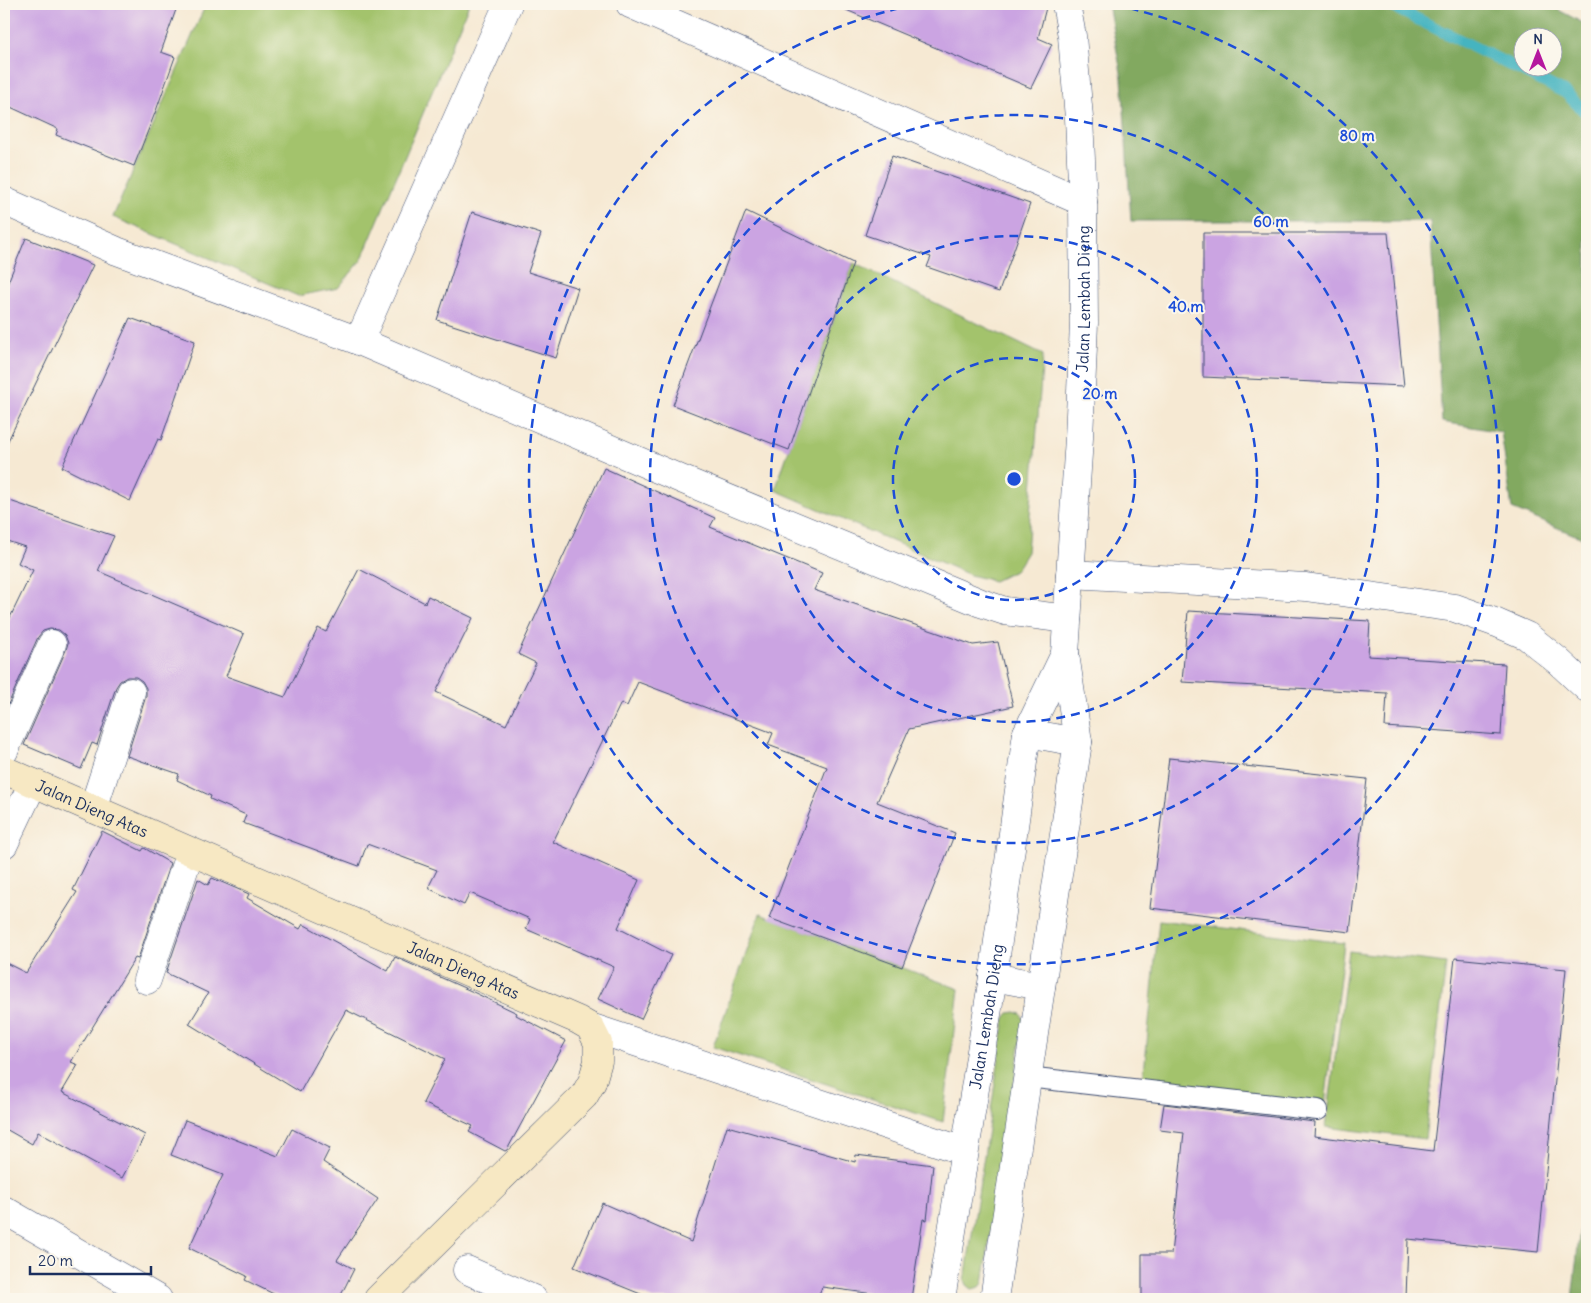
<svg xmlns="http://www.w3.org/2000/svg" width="1591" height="1303" font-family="Delius,sans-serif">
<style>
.green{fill:#a3c36c;stroke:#5f7965}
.forest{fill:#82a960;stroke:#4e6c5f;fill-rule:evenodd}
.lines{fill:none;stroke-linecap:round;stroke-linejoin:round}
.stream{stroke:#45b4c0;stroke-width:12}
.building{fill:#cba4e2}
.lane-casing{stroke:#3c4b70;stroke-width:22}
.street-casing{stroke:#3c4b70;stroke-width:29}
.secondary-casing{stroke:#3c4b70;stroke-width:29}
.lane{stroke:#fff;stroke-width:20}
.street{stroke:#fff;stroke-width:28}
.secondary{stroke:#f7e8c3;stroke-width:28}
.ring{fill:none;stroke:#1d4ed8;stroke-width:2.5;stroke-dasharray:9 6}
.labels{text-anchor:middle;stroke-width:4;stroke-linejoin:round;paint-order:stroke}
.street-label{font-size:16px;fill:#1b2f5e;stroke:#fbf7ec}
.centre{fill:#1d4ed8;stroke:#fbf7ec;stroke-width:2.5}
.ring-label{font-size:15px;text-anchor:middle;font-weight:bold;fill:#1d4ed8;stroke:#fbf7ec;stroke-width:4;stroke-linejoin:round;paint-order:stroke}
</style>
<rect width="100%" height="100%" fill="#fbf7ec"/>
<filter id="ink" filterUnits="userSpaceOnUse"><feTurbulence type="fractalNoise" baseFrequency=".02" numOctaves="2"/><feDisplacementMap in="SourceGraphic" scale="10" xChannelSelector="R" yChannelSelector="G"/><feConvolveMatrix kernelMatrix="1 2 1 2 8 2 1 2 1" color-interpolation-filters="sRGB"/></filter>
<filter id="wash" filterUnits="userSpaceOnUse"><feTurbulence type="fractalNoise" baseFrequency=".0096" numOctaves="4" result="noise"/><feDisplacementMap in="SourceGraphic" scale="20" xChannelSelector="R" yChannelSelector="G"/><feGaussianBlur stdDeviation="1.12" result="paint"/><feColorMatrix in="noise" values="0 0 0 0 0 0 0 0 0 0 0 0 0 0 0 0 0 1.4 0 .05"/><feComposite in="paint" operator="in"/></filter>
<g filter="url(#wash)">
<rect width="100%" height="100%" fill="#f6e9d3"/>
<g class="green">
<path d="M 206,4 L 469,4 L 361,261 L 338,288 L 298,296 L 113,217 Z"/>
<path d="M 853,263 L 1043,355 L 1027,552 L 1015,571 L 994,581 L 970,575 L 775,490 Z"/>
<path d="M 760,914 L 959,989 L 943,1122 L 713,1047 Z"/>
<path d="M 1159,920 L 1344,943 L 1325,1105 L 1143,1083 Z"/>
<path d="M 1349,951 L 1446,963 L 1425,1139 L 1326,1127 Z"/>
<path d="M 1015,1012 L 1021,1014 L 1024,1020 L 983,1283 L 980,1287 L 972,1289 L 967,1285 L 965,1280 L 1005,1018 L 1009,1013 Z"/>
</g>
<g class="forest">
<path d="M 1108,4 L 1547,4 L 1587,25 L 1587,540 L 1512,509 L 1501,432 L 1442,422 L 1430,221 L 1131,221 L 1122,78 ZM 1524,38 L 1554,38 L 1554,68 L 1524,68 Z"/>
<path d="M 1587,1166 L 1587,1299 L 1572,1299 Z"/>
</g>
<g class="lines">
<path class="stream" d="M 1387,4 L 1566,93 L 1587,114"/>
</g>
<g id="blocks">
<g class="building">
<path d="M 4,4 L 178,4 L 161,52 L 175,57 L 157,108 L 134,166 L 56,135 L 58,129 L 4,104 Z"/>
<path d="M 832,4 L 1047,4 L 1038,38 L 1052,44 L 1031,88 Z"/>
<path d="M 892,156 L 1030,204 L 999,292 L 927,267 L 931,257 L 865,235 Z"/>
<path d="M 746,211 L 853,263 L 789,450 L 673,405 Z"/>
<path d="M 472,212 L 541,234 L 528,272 L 578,288 L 556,358 L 437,320 Z"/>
<path d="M 1203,233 L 1388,233 L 1404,386 L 1203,377 Z"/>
<path d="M 26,238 L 93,265 L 4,449 L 4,292 Z"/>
<path d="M 130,318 L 195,341 L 161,440 L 158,439 L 130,501 L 62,467 Z"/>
<path d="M 604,468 L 715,518 L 710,527 L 822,573 L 814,590 L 973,645 L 998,642 L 1013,706 L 909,729 L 877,802 L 955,833 L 902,967 L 769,918 L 827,767 L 768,745 L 773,733 L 638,682 L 627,706 L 621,703 L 553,842 L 639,880 L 618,928 L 671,955 L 641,1019 L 598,999 L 614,967 L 526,929 L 530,919 L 470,893 L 464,905 L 428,888 L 437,870 L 367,844 L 359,866 L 243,823 L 246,815 L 210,799 L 211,796 L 177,780 L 179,774 L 127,756 L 146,696 L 146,688 L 142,681 L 136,677 L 127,677 L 120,681 L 116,687 L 97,745 L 92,743 L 81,769 L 24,745 L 66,650 L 68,643 L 65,635 L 59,630 L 50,629 L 43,631 L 38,637 L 7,707 L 4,706 L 4,630 L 33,570 L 18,563 L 25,547 L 4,540 L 4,499 L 114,536 L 98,571 L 244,634 L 226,676 L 285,697 L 318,628 L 326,632 L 359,569 L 425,603 L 428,596 L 473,618 L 436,692 L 506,725 L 536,663 L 518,654 Z"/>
<path d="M 1188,611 L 1370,621 L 1368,656 L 1505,664 L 1501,735 L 1385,727 L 1387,693 L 1182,682 Z"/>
<path d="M 1169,758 L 1367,779 L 1350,932 L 1150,908 Z"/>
<path d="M 102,831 L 142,851 L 144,848 L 170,863 L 138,959 L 135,958 L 71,1062 L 78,1065 L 62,1092 L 145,1135 L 122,1178 L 38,1132 L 32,1144 L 4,1128 L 4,962 L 26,973 L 77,892 L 73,890 Z"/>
<path d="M 212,878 L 249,894 L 247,898 L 300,929 L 303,924 L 388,971 L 395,957 L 471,991 L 517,1013 L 516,1015 L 566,1041 L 507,1150 L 505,1151 L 469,1132 L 473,1126 L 423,1103 L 445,1059 L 346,1010 L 300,1092 L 189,1024 L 208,993 L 166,973 L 198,879 L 208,885 Z"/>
<path d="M 1455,958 L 1566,969 L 1538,1252 L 1408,1239 L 1406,1299 L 1142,1299 L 1142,1254 L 1171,1254 L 1184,1133 L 1160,1130 L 1164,1104 L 1315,1122 L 1314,1136 L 1433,1151 Z"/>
<path d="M 185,1120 L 278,1156 L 292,1129 L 330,1148 L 323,1162 L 378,1199 L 337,1260 L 354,1269 L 339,1299 L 284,1299 L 245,1280 L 247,1276 L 189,1248 L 223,1175 L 171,1155 Z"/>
<path d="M 727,1126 L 855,1162 L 856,1155 L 933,1165 L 927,1220 L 923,1219 L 911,1299 L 822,1287 L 817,1299 L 653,1299 L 574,1267 L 602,1203 L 691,1242 Z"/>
</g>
</g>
</g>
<g filter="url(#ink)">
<use href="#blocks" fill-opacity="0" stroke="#3c4b70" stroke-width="1"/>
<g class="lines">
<g class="lane-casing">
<path id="lane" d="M 1027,1077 L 1318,1110"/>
</g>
<g class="street-casing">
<g id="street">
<path d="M 630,4 L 1083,202"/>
<path d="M 4,201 L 117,251 L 359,341 L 681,479 L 981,603 L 1005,611 L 1067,619"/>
<path d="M 359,341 L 508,4"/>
<path d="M 1070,574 L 1306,587 L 1455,608 L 1497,623 L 1527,636 L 1558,661 L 1587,688"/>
<path d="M 1027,733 L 1078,742"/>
<path d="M 4,751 L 52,644"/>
<path d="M 93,809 L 131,692"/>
<path d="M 4,844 L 33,783"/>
<path d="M 993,977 L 1041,986"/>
<path d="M 147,980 L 190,852"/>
<path d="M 590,1027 L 964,1151"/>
<path d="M 4,1210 L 158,1299"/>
<path d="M 467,1270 L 533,1299"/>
<path id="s1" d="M 941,1299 L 993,977 L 1027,733 L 1065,654"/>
<path id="s2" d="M 994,1299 L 1078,742 L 1065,654 L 1079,438 L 1084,323 L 1083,202 L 1079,118 L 1072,36 L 1066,4"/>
</g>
</g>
<g class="secondary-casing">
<g id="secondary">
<path id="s3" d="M 4,770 L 578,1020 L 590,1027 L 598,1043 L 598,1061 L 592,1082 L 584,1096 L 378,1299"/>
</g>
</g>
<use href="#lane" class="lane"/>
<use href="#street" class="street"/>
<use href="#secondary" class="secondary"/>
</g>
</g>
<g class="ring">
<circle cx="1014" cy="479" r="121"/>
<circle cx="1014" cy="479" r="243"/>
<circle cx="1014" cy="479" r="364"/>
<path d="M1115 5A485 485 0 1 1 913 5"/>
</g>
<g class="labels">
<g class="street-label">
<text dy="6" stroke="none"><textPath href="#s2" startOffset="1008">Jalan Lembah Dieng</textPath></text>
<text dy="6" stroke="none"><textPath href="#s3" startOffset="96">Jalan Dieng Atas</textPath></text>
<text dy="6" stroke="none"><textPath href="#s3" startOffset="501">Jalan Dieng Atas</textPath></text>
<text dy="6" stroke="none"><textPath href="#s1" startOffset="286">Jalan Lembah Dieng</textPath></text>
</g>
</g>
<circle cx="1014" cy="479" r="8" class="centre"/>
<g class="ring-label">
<text x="1357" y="141">80 m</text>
<text x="1271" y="227">60 m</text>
<text x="1186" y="312">40 m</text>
<text x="1100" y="399">20 m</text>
</g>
<rect width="1591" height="1303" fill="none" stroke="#fbf7ec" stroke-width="20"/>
<g transform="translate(1538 52)"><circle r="24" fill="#fbf7ec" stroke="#a1a7b3"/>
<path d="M0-4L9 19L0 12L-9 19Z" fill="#b5179e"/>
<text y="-8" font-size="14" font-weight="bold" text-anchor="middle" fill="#1b2f5e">N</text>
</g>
<path d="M30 1266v8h121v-8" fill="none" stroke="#1b2f5e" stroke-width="2.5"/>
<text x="38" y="1266" font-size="15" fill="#1b2f5e" stroke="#fbf7ec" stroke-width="4" paint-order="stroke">20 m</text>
</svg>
